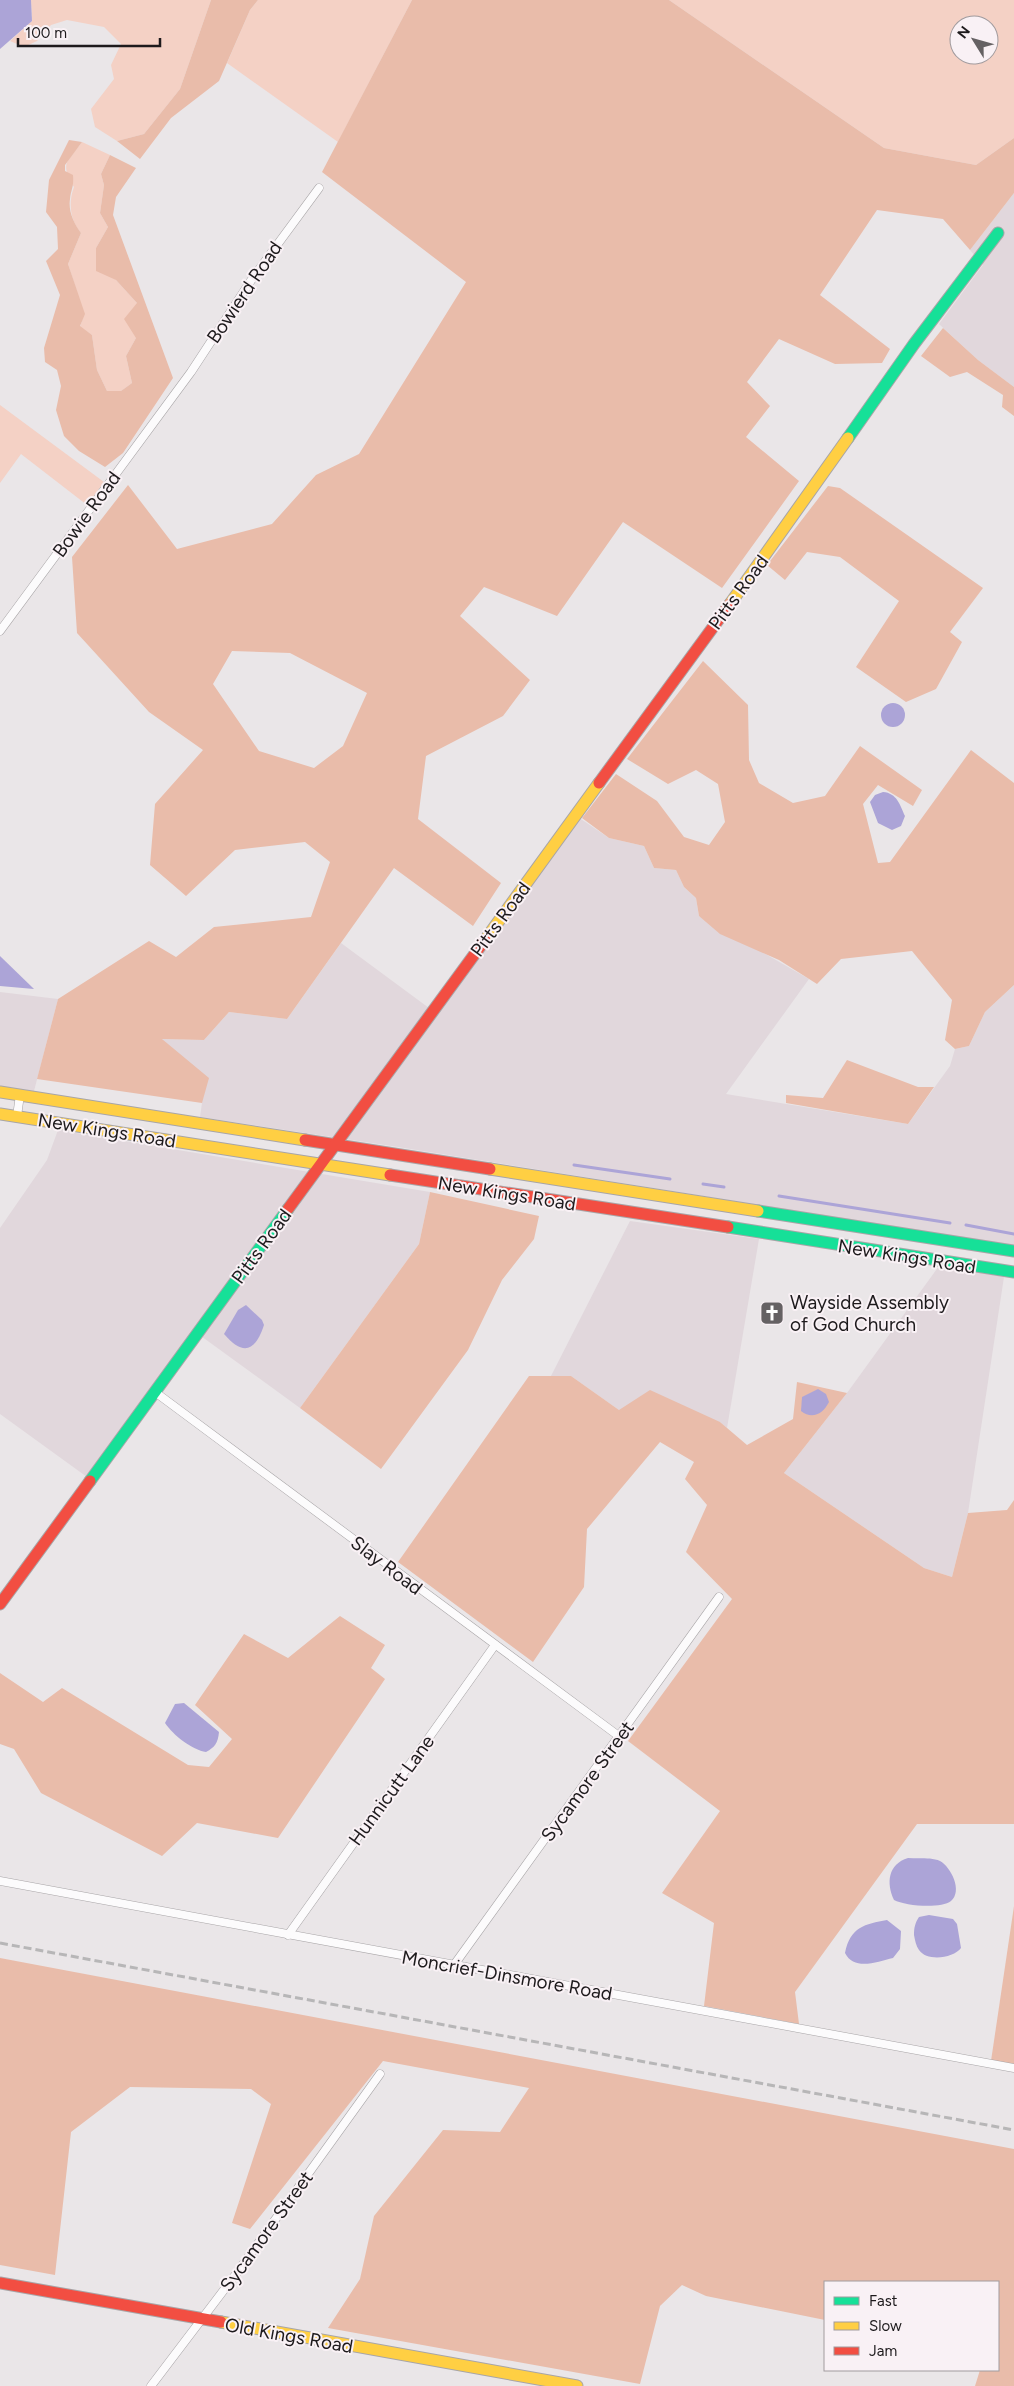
<svg xmlns="http://www.w3.org/2000/svg" width="1014" height="2386" font-family="Figtree,sans-serif">
<style>
.built{fill:#e1d7dc}
.green{fill:#f4d1c5;fill-rule:evenodd}
.forest{fill:#e9bcaa;fill-rule:evenodd}
.water{fill:#aca4d7}
.lines{fill:none;stroke-linecap:round;stroke-linejoin:round}
.stream{stroke:#aca4d7;stroke-width:3}
.street-casing{stroke:#a8a5a7;stroke-width:9}
.fast-casing{stroke:#a8a5a7;stroke-width:13}
.slow-casing{stroke:#a8a5a7;stroke-width:13}
.jam-casing{stroke:#a8a5a7;stroke-width:13}
.street{stroke:#fcfbfc;stroke-width:8}
.fast{stroke:#16e098;stroke-width:11}
.slow{stroke:#ffcf43;stroke-width:11}
.jam{stroke:#f24e42;stroke-width:11}
.rail{stroke:#b7b6b7;stroke-width:3;stroke-dasharray:8 4;stroke-linecap:butt}
.labels{text-anchor:middle;stroke-width:4;stroke-linejoin:round;paint-order:stroke}
.street-label{font-size:19px;fill:#1d1a1c;stroke:#f9f1f5}
.poi-label{font-size:19px;fill:#1d1a1c;stroke:#f9f1f5;text-anchor:start}
</style>
<rect width="100%" height="100%" fill="#eae6e8"/>
<g class="built">
<path d="M 1014,193 L 1014,387 L 978,360 L 939,324 L 983,265 L 970,250 Z"/>
<path d="M 572,813 L 609,838 L 644,846 L 654,868 L 676,870 L 684,887 L 696,898 L 699,916 L 809,979 L 726,1094 L 908,1124 L 950,1066 L 955,1049 L 969,1046 L 985,1012 L 1014,985 L 1014,1246 L 398,1147 L 200,1117 L 202,1103 L 162,1039 L 204,1040 L 229,1012 L 287,1019 L 341,943 L 429,1008 Z"/>
<path d="M 0,992 L 58,999 L 34,1091 L 0,1086 Z"/>
<path d="M 58,1130 L 430,1192 L 419,1244 L 300,1408 L 194,1331 L 87,1477 L 0,1414 L 0,1228 L 47,1160 Z"/>
<path d="M 630,1221 L 759,1239 L 727,1428 L 720,1422 L 619,1410 L 571,1376 L 551,1376 Z"/>
<path d="M 939,1266 L 1004,1277 L 968,1513 L 952,1577 L 924,1568 L 784,1473 L 847,1393 Z"/>
</g>
<g class="green">
<path d="M 31,0 L 211,0 L 180,89 L 144,134 L 117,141 L 95,127 L 91,109 L 114,79 L 111,65 L 121,44 L 104,27 L 67,20 L 51,25 L 37,41 L 24,47 L 10,41 L 32,21 Z"/>
<path d="M 258,0 L 412,0 L 338,142 L 227,63 L 250,10 Z"/>
<path d="M 669,0 L 1014,0 L 1014,138 L 976,165 L 884,148 ZM 959,25 L 989,25 L 989,55 L 959,55 Z"/>
<path d="M 82,142 L 110,155 L 101,174 L 104,185 L 100,213 L 108,227 L 96,248 L 116,280 L 137,303 L 136,338 L 126,356 L 132,383 L 121,391 L 107,391 L 97,370 L 92,335 L 80,327 L 84,314 L 68,264 L 81,233 C 70,220 68,203 74,187 C 60,162 66,164 82,142 Z"/>
<path d="M 0,405 L 104,482 L 87,505 L 21,454 L 0,483 Z"/>
</g>
<g class="forest">
<path d="M 211,0 L 258,0 L 250,10 L 219,81 L 171,118 L 140,159 L 117,141 L 144,134 L 180,89 Z"/>
<path d="M 412,0 L 669,0 L 884,148 L 976,165 L 1014,138 L 1014,193 L 970,250 L 943,219 L 877,210 L 820,295 L 890,349 L 882,363 L 835,364 L 779,339 L 747,382 L 770,406 L 746,437 L 799,481 L 722,588 L 623,522 L 557,616 L 484,587 L 460,616 L 530,680 L 503,716 L 426,756 L 418,819 L 501,883 L 473,926 L 394,868 L 287,1019 L 229,1012 L 204,1040 L 162,1039 L 209,1078 L 202,1103 L 37,1079 L 58,999 L 149,941 L 176,957 L 214,927 L 311,917 L 330,862 L 305,842 L 235,850 L 186,896 L 150,865 L 155,804 L 203,750 L 149,712 L 77,633 L 72,557 L 128,485 L 177,549 L 272,524 L 316,475 L 359,454 L 466,282 L 322,172 ZM 232,651 L 290,653 L 367,693 L 343,746 L 314,768 L 259,751 L 213,684 Z"/>
<path d="M 69,140 L 82,142 L 65,165 L 65,171 L 73,175 C 74,188 71,189 70,199 C 68,211 74,224 81,233 L 68,264 L 85,314 L 80,326 L 92,335 L 97,370 L 107,391 L 121,391 L 132,383 L 126,356 L 136,338 L 124,319 L 137,303 L 116,280 L 96,271 L 96,248 L 108,227 L 100,213 L 104,185 L 101,174 L 110,155 L 136,168 L 116,197 L 113,215 L 173,378 L 123,453 L 105,467 L 79,451 L 64,436 L 56,410 L 61,386 L 57,370 L 45,362 L 44,348 L 60,295 L 46,261 L 58,249 L 57,227 L 46,212 L 49,180 Z"/>
<path d="M 943,328 L 978,360 L 1014,387 L 1014,416 L 1002,407 L 1003,395 L 967,372 L 950,377 L 921,356 Z"/>
<path d="M 828,486 L 840,488 L 983,588 L 950,632 L 962,642 L 936,689 L 906,702 L 856,667 L 899,601 L 840,557 L 807,552 L 785,580 L 767,565 Z"/>
<path d="M 703,661 L 748,705 L 749,760 L 759,783 L 793,803 L 825,796 L 860,746 L 922,790 L 913,806 L 878,785 L 863,804 L 878,863 L 890,862 L 971,750 L 1014,783 L 1014,985 L 985,1012 L 969,1046 L 955,1049 L 945,1040 L 952,1000 L 912,951 L 841,959 L 817,984 L 779,960 L 720,934 L 699,916 L 696,898 L 684,887 L 676,870 L 654,868 L 644,846 L 609,838 L 582,818 L 616,774 L 657,801 L 684,837 L 709,845 L 725,822 L 718,784 L 696,770 L 668,784 L 627,759 Z"/>
<path d="M 847,1060 L 918,1087 L 934,1087 L 908,1124 L 786,1103 L 786,1095 L 823,1098 Z"/>
<path d="M 430,1192 L 539,1216 L 534,1239 L 502,1280 L 468,1350 L 381,1469 L 300,1408 L 419,1244 Z"/>
<path d="M 529,1376 L 571,1376 L 619,1410 L 650,1390 L 720,1422 L 747,1445 L 793,1419 L 797,1382 L 847,1393 L 784,1473 L 924,1568 L 952,1577 L 968,1513 L 1007,1510 L 1014,1500 L 1014,1824 L 917,1824 L 795,1992 L 799,2024 L 704,2006 L 714,1923 L 662,1893 L 720,1811 L 628,1741 L 732,1599 L 686,1552 L 707,1505 L 685,1479 L 694,1462 L 660,1442 L 587,1529 L 584,1587 L 533,1662 L 398,1562 Z"/>
<path d="M 340,1616 L 385,1645 L 371,1668 L 385,1679 L 278,1838 L 197,1823 L 162,1856 L 41,1793 L 14,1749 L 0,1744 L 0,1673 L 43,1702 L 62,1688 L 188,1765 L 209,1767 L 232,1739 L 195,1705 L 244,1634 L 288,1658 Z"/>
<path d="M 1014,1906 L 1014,2065 L 991,2061 Z"/>
<path d="M 0,1958 L 1014,2149 L 1014,2386 L 975,2386 L 980,2370 L 998,2370 L 998,2282 L 825,2282 L 825,2320 L 706,2296 L 682,2285 L 660,2306 L 640,2384 L 328,2328 L 360,2279 L 374,2216 L 443,2130 L 500,2132 L 529,2088 L 383,2061 L 250,2229 L 232,2223 L 271,2104 L 251,2089 L 130,2087 L 71,2132 L 55,2275 L 0,2265 Z"/>
</g>
<g class="water">
<path d="M 0,0 L 31,0 L 32,21 L 0,49 Z"/>
<circle cx="893" cy="715" r="12"/>
<path d="M 883,792 C 897,793 900,805 905,816 L 901,826 L 892,830 L 878,823 L 870,802 L 875,795 Z"/>
<path d="M 0,956 L 34,989 L 0,986 Z"/>
<path d="M 246,1305 L 262,1320 L 264,1325 C 255,1352 243,1356 224,1334 L 238,1310 Z"/>
<path d="M 818,1389 L 826,1394 L 829,1402 C 823,1414 812,1420 801,1411 L 802,1397 Z"/>
<path d="M 184,1703 L 219,1732 C 218,1743 215,1747 206,1752 C 192,1750 173,1735 165,1723 L 175,1704 Z"/>
<path d="M 908,1858 C 918,1859 931,1857 940,1861 C 951,1867 963,1891 951,1901 C 941,1909 905,1906 894,1900 C 886,1883 888,1864 908,1858 Z"/>
<path d="M 929,1915 L 953,1919 L 957,1924 L 961,1948 C 954,1958 927,1962 919,1950 C 916,1946 915,1940 914,1935 C 914,1928 915,1923 919,1917 Z"/>
<path d="M 887,1920 L 901,1931 L 900,1949 L 893,1958 C 877,1962 854,1971 845,1953 C 850,1927 865,1924 887,1920 Z"/>
</g>
<g class="lines">
<g class="stream">
<path d="M 574,1165 L 670,1179"/>
<path d="M 703,1184 L 724,1187"/>
<path d="M 779,1196 L 950,1223"/>
<path d="M 966,1225 L 1014,1234"/>
</g>
<g class="street-casing">
<g id="street">
<path d="M 0,631 L 191,372 L 252,279 L 319,188"/>
<path d="M 17,1116 L 20,1095"/>
<path d="M 155,1392 L 620,1737"/>
<path d="M 0,1881 L 1014,2068"/>
<path d="M 288,1935 L 495,1645"/>
<path d="M 454,1965 L 719,1597"/>
<path d="M 151,2386 L 236,2274 L 380,2074"/>
</g>
</g>
<g class="fast-casing">
<g id="fast">
<path d="M 848,438 L 914,344 L 998,233"/>
<path d="M 758,1211 L 1014,1251"/>
<path d="M 728,1227 L 1014,1272"/>
<path d="M 90,1481 L 288,1209"/>
</g>
</g>
<g class="slow-casing">
<g id="slow">
<path d="M 730,604 L 848,438"/>
<path d="M 485,940 L 599,783"/>
<path d="M 0,1092 L 305,1140"/>
<path d="M 0,1114 L 390,1175"/>
<path d="M 490,1169 L 758,1211"/>
<path d="M 221,2322 L 577,2386"/>
</g>
</g>
<g class="jam-casing">
<g id="jam">
<path d="M 599,783 L 730,604"/>
<path d="M 305,1140 L 490,1169"/>
<path d="M 390,1175 L 728,1227"/>
<path d="M 288,1209 L 485,940"/>
<path d="M 0,1604 L 90,1481"/>
<path d="M 0,2283 L 221,2322"/>
</g>
</g>
<use href="#street" class="street"/>
<use href="#fast" class="fast"/>
<use href="#slow" class="slow"/>
<use href="#jam" class="jam"/>
<path class="rail" d="M 0,1943 L 1014,2130"/>
</g>
<defs>
<g id="church-square" transform="scale(1.25)"><rect x="-9" y="-9" width="18" height="18" rx="4" fill="#656163" stroke="#f9f1f5"/><path d="M-1.2-6h2.4v3.5h3.3v2.4h-3.3V6h-2.4V-.1h-3.3v-2.4h3.3Z" fill="#fff"/></g>
</defs>
<g fill-rule="evenodd">
<use href="#church-square" x="772" y="1313"/>
</g>
<g class="labels">
<g class="street-label">
<text transform="translate(244 292) rotate(-56)" y="7">Bowierd Road</text>
<text transform="translate(86 514) rotate(-54)" y="7">Bowie Road</text>
<text transform="translate(738 592) rotate(-54)" y="7">Pitts Road</text>
<text transform="translate(500 919) rotate(-54)" y="7">Pitts Road</text>
<text transform="translate(107 1130) rotate(9)" y="7">New Kings Road</text>
<text transform="translate(507 1193) rotate(9)" y="7">New Kings Road</text>
<text transform="translate(261 1246) rotate(-54)" y="7">Pitts Road</text>
<text transform="translate(907 1256) rotate(9)" y="7">New Kings Road</text>
<text transform="translate(387 1565) rotate(37)" y="7">Slay Road</text>
<text transform="translate(587 1781) rotate(-54)" y="7">Sycamore Street</text>
<text transform="translate(391 1790) rotate(-54)" y="7">Hunnicutt Lane</text>
<text transform="translate(507 1975) rotate(10)" y="7">Moncrief-Dinsmore Road</text>
<text transform="translate(266 2231) rotate(-54)" y="7">Sycamore Street</text>
<text transform="translate(289 2335) rotate(10)" y="7">Old Kings Road</text>
</g>
<g class="poi-label">
<text x="790" y="1309">Wayside Assembly<tspan x="790" dy="22">of God Church</tspan></text>
</g>
</g>
<rect x="824" y="2281" width="175" height="90" fill="#f9f1f5" stroke="#a19b9e"/>
<rect x="834" y="2297" width="25" height="8" fill="#16e098" stroke="#a19b9e"/>
<text x="869" y="2306" font-size="15" fill="#1d1a1c">Fast</text>
<rect x="834" y="2322" width="25" height="8" fill="#ffcf43" stroke="#a19b9e"/>
<text x="869" y="2331" font-size="15" fill="#1d1a1c">Slow</text>
<rect x="834" y="2347" width="25" height="8" fill="#f24e42" stroke="#a19b9e"/>
<text x="869" y="2356" font-size="15" fill="#1d1a1c">Jam</text>
<g transform="translate(974 40) rotate(307)"><circle r="24" fill="#f9f1f5" stroke="#a19b9e"/>
<path d="M0-4L9 19L0 12L-9 19Z" fill="#656163"/>
<text y="-8" font-size="14" font-weight="bold" text-anchor="middle" fill="#1d1a1c">N</text>
</g>
<path d="M18 38v8h142v-8" fill="none" stroke="#1d1a1c" stroke-width="2.5"/>
<text x="25" y="38" font-size="15" fill="#1d1a1c" stroke="#f9f1f5" stroke-width="4" paint-order="stroke">100 m</text>
</svg>
